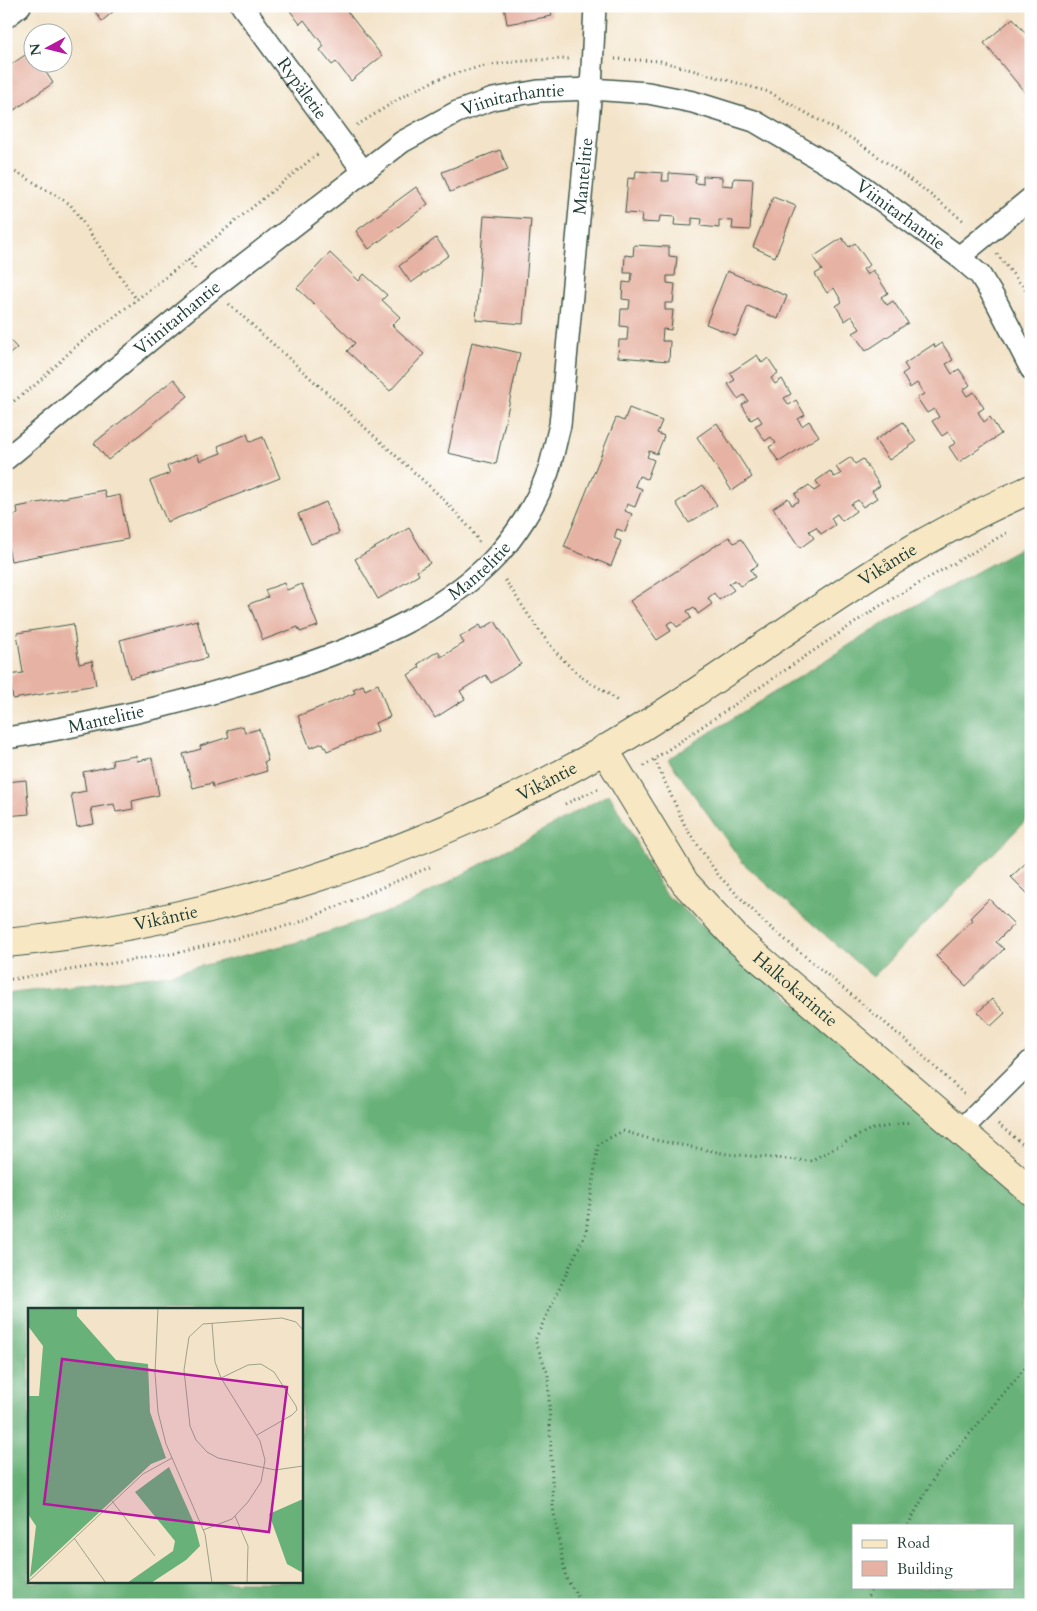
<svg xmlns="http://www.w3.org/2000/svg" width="1037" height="1611" font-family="Cardo,serif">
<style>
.forest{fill:#68b178;stroke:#447756;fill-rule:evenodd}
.building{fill:#e6b2a3}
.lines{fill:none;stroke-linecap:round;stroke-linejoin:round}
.street-casing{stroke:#3f564a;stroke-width:24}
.secondary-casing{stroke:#3f564a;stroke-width:30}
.path{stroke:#3f564a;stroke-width:3;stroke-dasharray:1 4;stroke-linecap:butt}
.street{stroke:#fff;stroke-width:21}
.secondary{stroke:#f7e8c3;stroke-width:28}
.labels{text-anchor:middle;stroke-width:5;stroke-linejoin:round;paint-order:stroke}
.street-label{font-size:18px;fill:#1f3d34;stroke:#fff}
.inset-road{fill:none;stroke:#9ea18d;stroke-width:1}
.view{fill:#b5179e;fill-opacity:0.15;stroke:#b5179e;stroke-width:2.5}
.inset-edge{fill:none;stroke:#1f3d34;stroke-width:2.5}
</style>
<rect width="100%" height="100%" fill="#fff"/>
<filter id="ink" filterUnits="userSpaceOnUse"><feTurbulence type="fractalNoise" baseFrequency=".02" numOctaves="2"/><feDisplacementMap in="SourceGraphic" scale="10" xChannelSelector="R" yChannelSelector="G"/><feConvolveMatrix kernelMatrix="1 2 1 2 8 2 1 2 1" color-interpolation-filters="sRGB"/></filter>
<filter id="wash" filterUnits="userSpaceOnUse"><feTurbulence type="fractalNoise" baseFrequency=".0096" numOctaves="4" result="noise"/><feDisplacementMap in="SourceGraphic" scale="20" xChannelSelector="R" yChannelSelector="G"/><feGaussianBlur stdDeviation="1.12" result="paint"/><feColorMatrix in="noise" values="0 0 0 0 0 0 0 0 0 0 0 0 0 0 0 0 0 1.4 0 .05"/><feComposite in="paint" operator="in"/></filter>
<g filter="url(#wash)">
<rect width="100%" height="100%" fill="#f3e3c8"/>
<g class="forest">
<path d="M 1031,542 L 1031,815 L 873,977 L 743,863 L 668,759 L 886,622 Z"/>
<path d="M 609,794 L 664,893 L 1031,1201 L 1031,1605 L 6,1605 L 6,994 L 168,974 L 298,942 L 405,906 ZM 29,1310 L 301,1310 L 301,1582 L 29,1582 ZM 853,1525 L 1013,1525 L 1013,1587 L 853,1587 Z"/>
</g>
<g id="blocks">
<g class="building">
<path d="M 91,6 L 120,6 L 102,21 Z"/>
<path d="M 291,6 L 343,6 L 382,56 L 351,81 L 336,62 L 332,65 L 320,50 L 324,46 L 304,20 L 300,24 L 288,8 Z"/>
<path d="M 504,6 L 550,6 L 552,16 L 507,24 Z"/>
<path d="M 1013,18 L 1031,40 L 1031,100 L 984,43 Z"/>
<path d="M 31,51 L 32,62 L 39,62 L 53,83 L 6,116 L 6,68 Z"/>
<path d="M 500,150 L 508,170 L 450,192 L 442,172 Z"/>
<path d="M 636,171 L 663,173 L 662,181 L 669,181 L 669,173 L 696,175 L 695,183 L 703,184 L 703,176 L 722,177 L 722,185 L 733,186 L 734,178 L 753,179 L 750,230 L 732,229 L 733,221 L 719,220 L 719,228 L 701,226 L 702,219 L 692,218 L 692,226 L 674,225 L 675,217 L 660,216 L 659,223 L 641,222 L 642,214 L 625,213 L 628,178 L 635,179 Z"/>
<path d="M 416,187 L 428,204 L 369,249 L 356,231 Z"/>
<path d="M 773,197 L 796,206 L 775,257 L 753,247 Z"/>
<path d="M 484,216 L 531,219 L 523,324 L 476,320 Z"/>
<path d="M 436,238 L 449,255 L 411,283 L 399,266 Z"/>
<path d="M 842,238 L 849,247 L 855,243 L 870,265 L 863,269 L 867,275 L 873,270 L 888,293 L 881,297 L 887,305 L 893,301 L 908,323 L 866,351 L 853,333 L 860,329 L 852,316 L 845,321 L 836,306 L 842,302 L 834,288 L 827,293 L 815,274 L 822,270 L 813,257 Z"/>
<path d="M 634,245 L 669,247 L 669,256 L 677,257 L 675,276 L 667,276 L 667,283 L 675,284 L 673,303 L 665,303 L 665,310 L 673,310 L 671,330 L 663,329 L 662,341 L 670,341 L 669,361 L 618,357 L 619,340 L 627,340 L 628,327 L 620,326 L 621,309 L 629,309 L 630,300 L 622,299 L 623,282 L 631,283 L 632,273 L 624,273 L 625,255 L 633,256 Z"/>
<path d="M 330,253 L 359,281 L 364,274 L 387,295 L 382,300 L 400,317 L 392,325 L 424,354 L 390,391 L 347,351 L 355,343 L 297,288 Z"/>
<path d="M 727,271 L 787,296 L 778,319 L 748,306 L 736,336 L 706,324 Z"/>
<path d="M 6,336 L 17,348 L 6,357 Z"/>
<path d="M 472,342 L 520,353 L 496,464 L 448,453 Z"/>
<path d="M 942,343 L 953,360 L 946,364 L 952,374 L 959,369 L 970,385 L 963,390 L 967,396 L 974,392 L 984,408 L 978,412 L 984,422 L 990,417 L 1001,434 L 959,462 L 949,447 L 956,443 L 948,432 L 942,436 L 932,421 L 939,417 L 934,409 L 927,413 L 917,398 L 924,394 L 917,383 L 910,388 L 902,374 L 908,370 L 904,364 L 934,344 L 935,348 Z"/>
<path d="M 757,355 L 762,363 L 768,358 L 778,373 L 771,378 L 775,384 L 782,379 L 791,394 L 784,398 L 789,405 L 796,400 L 805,415 L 798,419 L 802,426 L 809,421 L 819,436 L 779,462 L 769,447 L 776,443 L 771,437 L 765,441 L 755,426 L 762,422 L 758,416 L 751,420 L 742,405 L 748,401 L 744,395 L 738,399 L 728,384 L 735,380 L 730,373 Z"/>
<path d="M 174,379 L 188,396 L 108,460 L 94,443 Z"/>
<path d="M 629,408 L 662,421 L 657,433 L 664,436 L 657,454 L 649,451 L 647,457 L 654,460 L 647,479 L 639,476 L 635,486 L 642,489 L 635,507 L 627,504 L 625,511 L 632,514 L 625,532 L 617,529 L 614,538 L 621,541 L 611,566 L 564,547 L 616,418 L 624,421 Z"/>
<path d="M 903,422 L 916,442 L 889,460 L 875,440 Z"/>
<path d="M 717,423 L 752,477 L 732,491 L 697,437 Z"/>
<path d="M 247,434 L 250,442 L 263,437 L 280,478 L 167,522 L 150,481 L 170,473 L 167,466 L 197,454 L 200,461 L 221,453 L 218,446 Z"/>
<path d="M 851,457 L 855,464 L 863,459 L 880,486 L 872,491 L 877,498 L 863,507 L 858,500 L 851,504 L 856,511 L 842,521 L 837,514 L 831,518 L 835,525 L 821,534 L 816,527 L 809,531 L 814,538 L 800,548 L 773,508 L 788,498 L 792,505 L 799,501 L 795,494 L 809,485 L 814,491 L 820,487 L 816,481 L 830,471 L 834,477 L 841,474 L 836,467 Z"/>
<path d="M 703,485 L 717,505 L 689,523 L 676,503 Z"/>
<path d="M 104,490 L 106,498 L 120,495 L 128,539 L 11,561 L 6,538 L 6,517 L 18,514 L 17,507 Z"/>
<path d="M 326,502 L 339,533 L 311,544 L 298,514 Z"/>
<path d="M 409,528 L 430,563 L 417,571 L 419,575 L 378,599 L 355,559 Z"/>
<path d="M 729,537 L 734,543 L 741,539 L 758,565 L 750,570 L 755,577 L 740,586 L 735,580 L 729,584 L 734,590 L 719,600 L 714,593 L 708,598 L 712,604 L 698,614 L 694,607 L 687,611 L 691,618 L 677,627 L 672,621 L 667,624 L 671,631 L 657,640 L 630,601 Z"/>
<path d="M 284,583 L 287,590 L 302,584 L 318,626 L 300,632 L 298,627 L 263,640 L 249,604 L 268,597 L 265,590 Z"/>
<path d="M 197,620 L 207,658 L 130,678 L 120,640 Z"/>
<path d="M 495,621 L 521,664 L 491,683 L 486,675 L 460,691 L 465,699 L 435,718 L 408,675 L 420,667 L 418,664 L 438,651 L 441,657 L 464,643 L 460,637 L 480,625 L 482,629 Z"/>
<path d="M 73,624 L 79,664 L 92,661 L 96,685 L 13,699 L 9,675 L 23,673 L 17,633 Z"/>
<path d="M 378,684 L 390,717 L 375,723 L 378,731 L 327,751 L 323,743 L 310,748 L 298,716 L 355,693 L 353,689 L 363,685 L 365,690 Z"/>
<path d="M 243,726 L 245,733 L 259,729 L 268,761 L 264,762 L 267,771 L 213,787 L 212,783 L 193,788 L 183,754 L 201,749 L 200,746 L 229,737 L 227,730 Z"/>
<path d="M 136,756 L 137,761 L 152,758 L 159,795 L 132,801 L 133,809 L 116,812 L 114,804 L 91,808 L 94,824 L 77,827 L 71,794 L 86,791 L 83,772 L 113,766 L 112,760 Z"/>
<path d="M 26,780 L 29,814 L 6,816 L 6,782 Z"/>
<path d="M 1031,858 L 1031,897 L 1011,877 Z"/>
<path d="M 989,899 L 1014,924 L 996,942 L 1004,949 L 966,986 L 936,956 L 973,920 L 970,918 Z"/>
<path d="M 992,999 L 1005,1013 L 991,1026 L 978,1012 Z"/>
</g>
</g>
</g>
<g filter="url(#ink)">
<use href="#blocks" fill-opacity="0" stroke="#3f564a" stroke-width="1"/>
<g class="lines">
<g class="street-casing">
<g id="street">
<path id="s1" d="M 242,6 L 363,171"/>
<path d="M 6,17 L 20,6"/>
<path d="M 959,257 L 1031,198"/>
<path id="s2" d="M 6,459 L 212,289 L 402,142 L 457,112 L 493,99 L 538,91 L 591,89 L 648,93 L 693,102 L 754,121 L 848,176 L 959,257 L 980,275 L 996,301 L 1031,369"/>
<path id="s3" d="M 6,738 C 57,731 105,719 155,708 C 204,696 252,682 300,666 C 370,642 438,614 491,562 C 515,538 536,504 548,472 C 553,457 556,440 560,425 L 591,89 L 595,6"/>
<path d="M 959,1132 L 1031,1061"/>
</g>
</g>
<g class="secondary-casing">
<g id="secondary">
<path id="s4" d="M 604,749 L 685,883 L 738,940 L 1031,1191"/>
<path id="s5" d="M 6,943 C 212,923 425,854 604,750 C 710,688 808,611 914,548 C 952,526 991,507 1031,489"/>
</g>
</g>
<g class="path">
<path d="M 615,59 L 660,61 L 769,92 L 856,141 L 918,185 L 965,222"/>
<path d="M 357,125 C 378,113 398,98 419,88 C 466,64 517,60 569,59"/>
<path d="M 6,169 L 20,174 L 70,204 L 137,300"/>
<path d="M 997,254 L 1031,297"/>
<path d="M 188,260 L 197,271"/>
<path d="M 229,304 L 438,494 L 471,529 L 479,542"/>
<path d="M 6,407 L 34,386 L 75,347 L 188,260 L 320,152"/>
<path d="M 505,580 C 527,612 547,647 576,672 C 589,684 605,689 617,701"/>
<path d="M 655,760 L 686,828 L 719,876 L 764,922 L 909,1043 L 964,1094"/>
<path d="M 644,766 L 878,607 L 1008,532"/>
<path d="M 565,804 L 598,789"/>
<path d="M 6,980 L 177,953 L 298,923 L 430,867"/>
<path d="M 998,1124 L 1031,1151"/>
<path d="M 908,1525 L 936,1474 L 1031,1361"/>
<path d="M 583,1605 L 566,1578 L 553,1508 L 548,1375 L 535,1340 L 586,1232 L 598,1144 L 623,1131 L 650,1139 L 727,1154 L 810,1161 L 869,1130 L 910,1122"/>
<path d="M 863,1605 L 873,1587"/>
</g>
<use href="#street" class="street"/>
<use href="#secondary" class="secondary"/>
</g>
</g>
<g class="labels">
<g class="street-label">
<text dy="6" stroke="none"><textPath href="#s1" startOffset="102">Rypäletie</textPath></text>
<text dy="6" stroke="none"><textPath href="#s2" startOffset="628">Viinitarhantie</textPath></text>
<text dy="6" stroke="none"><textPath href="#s3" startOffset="928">Mantelitie</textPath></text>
<text dy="6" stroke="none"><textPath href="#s2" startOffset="1048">Viinitarhantie</textPath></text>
<text dy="6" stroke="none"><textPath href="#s2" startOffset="222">Viinitarhantie</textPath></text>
<text dy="6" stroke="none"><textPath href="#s5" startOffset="972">Vikåntie</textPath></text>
<text dy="6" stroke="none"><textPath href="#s3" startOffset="508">Mantelitie</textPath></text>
<text dy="6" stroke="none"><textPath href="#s3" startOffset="102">Mantelitie</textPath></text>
<text dy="6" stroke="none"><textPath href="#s5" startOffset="568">Vikåntie</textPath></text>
<text dy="6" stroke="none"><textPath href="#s5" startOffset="162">Vikåntie</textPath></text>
<text dy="6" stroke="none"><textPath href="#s4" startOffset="310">Halkokarintie</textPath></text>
</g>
</g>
<g transform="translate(28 1308)">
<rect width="275" height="275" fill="#f3e3c8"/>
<path d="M 0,0 L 49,0 L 49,8 L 88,52 L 120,56 L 122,104 L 138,150 L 123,156 L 2,269 L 8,218 L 0,206 L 0,88 L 11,88 L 15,38 L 0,18 ZM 141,159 L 166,215 L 172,238 L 158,252 L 123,275 L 99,275 L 145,243 L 147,233 L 107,184 ZM 275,191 L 275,265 L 259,256 L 241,206 Z" fill="#68b178"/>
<path class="inset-road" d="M 130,0 L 127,65 L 130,104 L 138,136 L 177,226 L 184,275M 275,22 L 268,14 L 254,10 L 175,16 L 161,29 L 156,62 L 162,118 L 168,132 L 179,144 L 190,150 L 247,162 L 275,158M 193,70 L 220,57 L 233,56 L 246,64 L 268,98 L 269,102 L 264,107 L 229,127M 84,193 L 127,248M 207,208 L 220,238 L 219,275M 175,222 L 204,211 L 220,194 L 233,174 L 237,152 L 232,133 L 193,70 L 187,54 L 184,15M 46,230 L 78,275M 0,274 L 115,166 L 144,150"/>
<path class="view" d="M 34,51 L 259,79 L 241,224 L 16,196 Z"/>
<rect width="275" height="275" class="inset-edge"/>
</g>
<rect width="1037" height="1611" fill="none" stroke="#fff" stroke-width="25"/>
<rect x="852" y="1524" width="162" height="65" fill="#ffffff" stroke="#a5b1ae"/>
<rect x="862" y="1540" width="25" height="8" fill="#f7e8c3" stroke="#a5b1ae"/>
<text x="897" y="1548" font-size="15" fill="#1f3d34">Road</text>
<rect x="862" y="1561" width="25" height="15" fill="#e6b2a3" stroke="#a5b1ae"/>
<text x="897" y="1574" font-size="15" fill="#1f3d34">Building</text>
<g transform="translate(48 48) rotate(263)"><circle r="24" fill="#ffffff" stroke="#a5b1ae"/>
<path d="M0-4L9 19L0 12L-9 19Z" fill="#b5179e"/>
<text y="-8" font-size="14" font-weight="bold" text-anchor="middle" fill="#1f3d34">N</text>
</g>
</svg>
